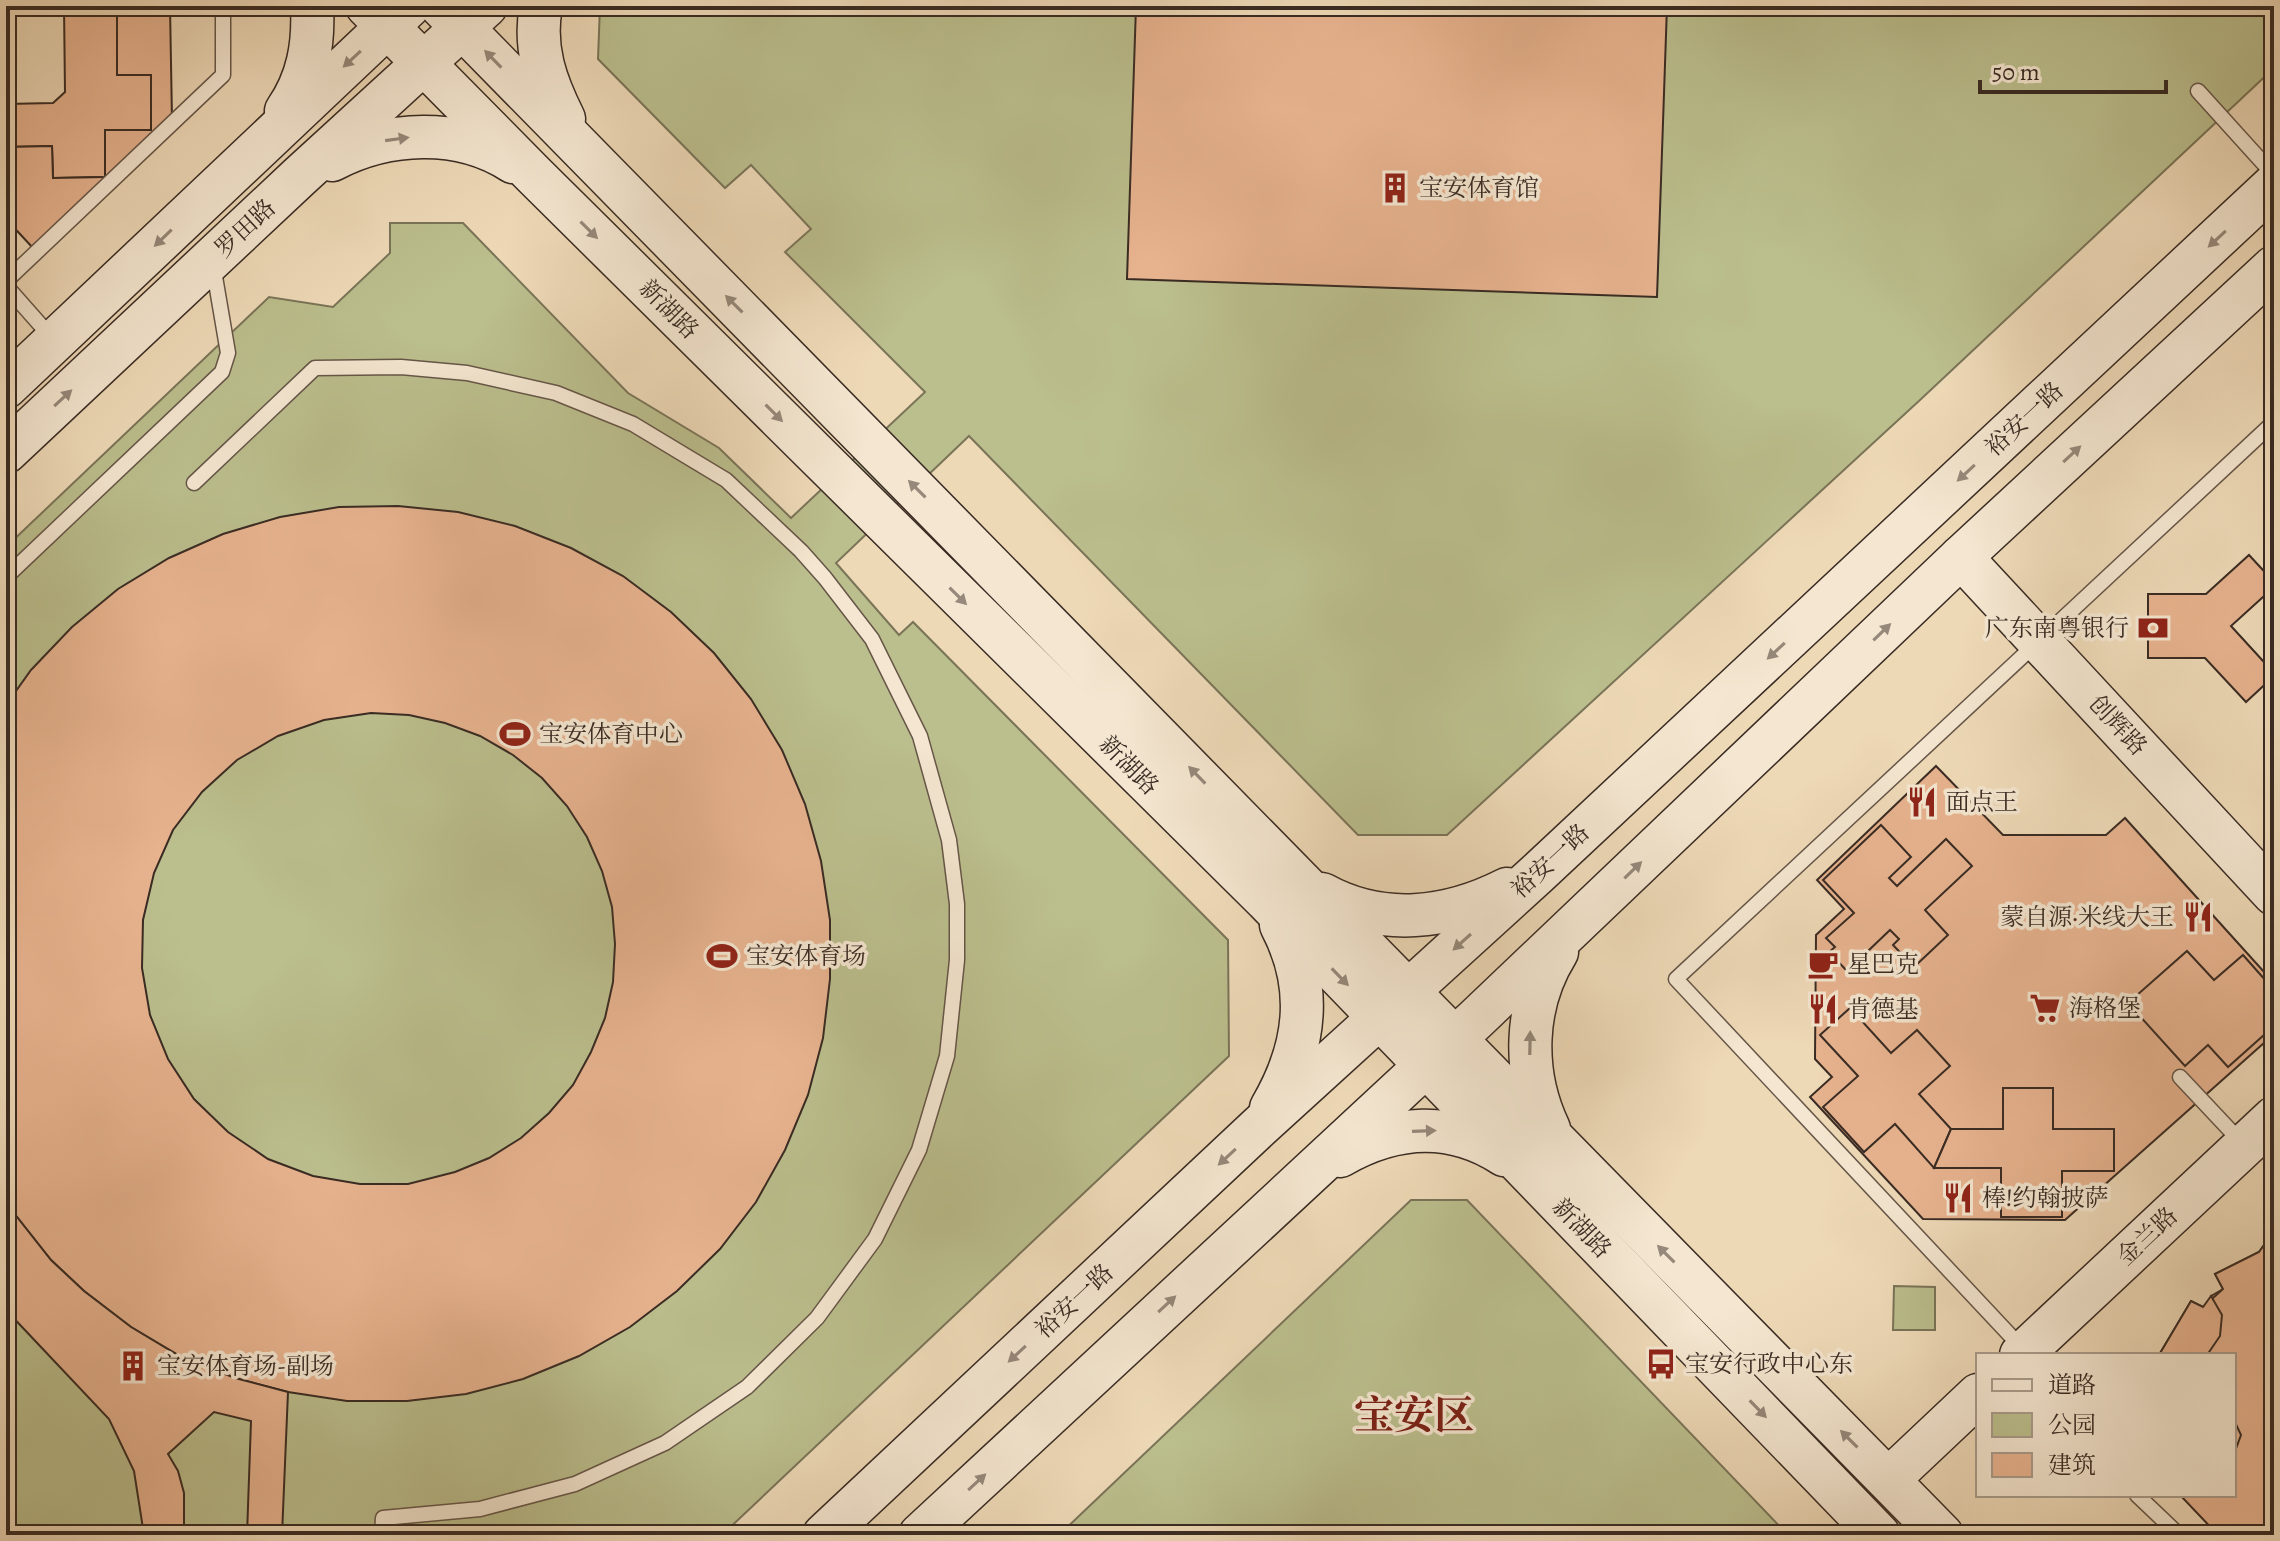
<svg xmlns="http://www.w3.org/2000/svg" width="2280" height="1541" font-family="Alegreya,'Noto Serif SC',serif">
<style>
.green{fill:#bbbe8d;stroke:#7a7458;stroke-width:2}
.building{fill:#e7b38f;stroke:#392b23;stroke-width:2;fill-rule:evenodd}
.lines{fill:none;stroke-linecap:round;stroke-linejoin:round}
.lane-casing{stroke:#665648;stroke-width:17}
.secondary-casing{stroke:#392b23;stroke-width:45}
.lane{stroke:#f4e6d0;stroke-width:14}
.secondary{stroke:#f4e6d0;stroke-width:42}
.oneway{fill:#96887a}
.labels{text-anchor:middle;stroke-width:7;stroke-linejoin:round;paint-order:stroke}
.poi-label{font-size:24px;fill:#392b23;stroke:#f4e6d0;text-anchor:start}
.street-label{font-size:24px;fill:#392b23;stroke:#f4e6d0}
.town-label{font-size:40px;font-weight:bold;fill:#7a1f14;stroke:#f4e6d0}
</style>
<rect width="100%" height="100%" fill="#eed9b7"/>
<filter id="stains"><feTurbulence type="fractalNoise" baseFrequency=".0025" numOctaves="4"/><feColorMatrix values="0 0 0 0 .2 0 0 0 0 .09 0 0 0 0 .02 0 0 0 .5 -.17"/></filter>
<radialGradient id="worn" r=".72"><stop offset=".6" stop-color="#630" stop-opacity="0"/><stop offset="1" stop-color="#630" stop-opacity=".3"/></radialGradient>
<g class="green">
<path d="M 600,6 L 2274,6 L 2274,68 L 1920,400 L 1447,835 L 1358,835 L 969,436 L 836,563 L 899,635 L 913,622 L 1228,940 L 1229,1056 L 722,1535 L 6,1535 L 6,547 L 269,297 L 333,307 L 390,253 L 390,223 L 463,223 L 628,393 L 719,448 L 791,518 L 925,392 L 785,252 L 811,229 L 751,165 L 725,188 L 598,59 Z"/>
<path d="M 1411,1200 L 1467,1200 L 1788,1535 L 1059,1535 Z"/>
<path d="M 1894,1286 L 1935,1287 L 1935,1330 L 1893,1330 Z"/>
</g>
<g class="building">
<path d="M 64,6 L 117,6 L 117,75 L 151,75 L 151,130 L 105,130 L 105,177 L 53,178 L 52,146 L 6,147 L 6,104 L 53,103 L 65,92 Z"/>
<path d="M 117,6 L 170,6 L 172,120 L 33,248 L 6,219 L 6,147 L 52,146 L 53,178 L 105,177 L 105,130 L 151,130 L 151,75 L 117,75 Z"/>
<path d="M 1136,6 L 1667,6 L 1657,297 L 1127,279 Z"/>
<path d="M 398,506 L 458,512 L 515,526 L 571,548 L 623,576 L 671,612 L 714,653 L 751,699 L 782,750 L 805,804 L 821,861 L 830,920 L 830,979 L 823,1038 L 808,1095 L 785,1150 L 756,1202 L 720,1249 L 677,1291 L 630,1327 L 579,1356 L 523,1379 L 466,1394 L 407,1401 L 347,1401 L 288,1392 L 235,1378 L 178,1355 L 131,1327 L 84,1291 L 51,1260 L 6,1203 L 6,705 L 31,670 L 72,627 L 118,589 L 169,558 L 223,534 L 280,517 L 339,507 ZM 371,713 L 409,715 L 445,723 L 480,736 L 513,755 L 542,778 L 567,806 L 587,837 L 602,871 L 612,907 L 615,944 L 613,982 L 605,1018 L 591,1052 L 573,1085 L 549,1113 L 521,1138 L 489,1158 L 455,1172 L 408,1184 L 360,1184 L 313,1176 L 268,1159 L 228,1132 L 194,1099 L 168,1059 L 150,1015 L 142,968 L 143,920 L 154,873 L 173,830 L 202,792 L 237,760 L 278,736 L 324,720 Z"/>
<path d="M 2249,555 L 2274,582 L 2274,587 L 2231,626 L 2274,673 L 2274,676 L 2246,702 L 2205,658 L 2148,658 L 2148,594 L 2206,594 Z"/>
<path d="M 1936,766 L 2003,835 L 2106,835 L 2125,818 L 2274,983 L 2274,1034 L 2065,1220 L 1923,1219 L 1810,1097 L 1832,1077 L 1815,1059 L 1816,935 L 1844,909 L 1817,880 Z"/>
<path d="M 1881,825 L 1911,857 L 1889,878 L 1897,886 L 1946,839 L 1972,866 L 1925,910 L 1948,935 L 1914,967 L 1893,945 L 1899,939 L 1890,930 L 1847,971 L 1829,952 L 1835,947 L 1826,938 L 1854,913 L 1823,880 Z"/>
<path d="M 2187,951 L 2214,980 L 2243,955 L 2274,990 L 2274,1026 L 2228,1067 L 2208,1045 L 2185,1066 L 2128,1003 Z"/>
<path d="M 1850,1008 L 1891,1053 L 1917,1030 L 1950,1066 L 1919,1094 L 1951,1129 L 1934,1168 L 1895,1124 L 1864,1152 L 1823,1107 L 1858,1076 L 1820,1035 Z"/>
<path d="M 2003,1088 L 2053,1088 L 2053,1129 L 2114,1129 L 2114,1171 L 2062,1171 L 2062,1217 L 2001,1217 L 2001,1168 L 1934,1168 L 1951,1129 L 2003,1129 Z"/>
<path d="M 6,1203 L 51,1260 L 84,1291 L 131,1327 L 178,1355 L 235,1378 L 288,1392 L 282,1535 L 247,1535 L 251,1421 L 214,1412 L 168,1454 L 178,1471 L 184,1493 L 184,1535 L 144,1535 L 134,1471 L 109,1419 L 6,1310 Z"/>
<path d="M 2274,1231 L 2274,1290 L 2222,1315 L 2211,1296 L 2223,1289 L 2215,1274 L 2259,1252 Z"/>
<path d="M 2274,1231 L 2274,1535 L 2218,1535 L 2180,1495 L 2234,1495 L 2234,1355 L 2159,1355 L 2191,1301 L 2203,1307 L 2223,1289 L 2215,1274 L 2259,1252 Z"/>
<path d="M 2211,1296 L 2222,1315 L 2220,1336 L 2207,1355 L 2159,1355 L 2191,1301 L 2203,1307 Z"/>
<path d="M 2234,1420 L 2241,1435 L 2234,1454 Z"/>
</g>
<g class="lines">
<g class="lane-casing">
<g id="lane">
<path d="M 2198,91 L 2274,175"/>
<path d="M 6,281 L 223,75 L 223,6"/>
<path d="M 6,286 L 52,338"/>
<path d="M 194,483 L 315,368 L 401,367 L 467,373 L 556,393 L 633,424 L 726,480 L 801,551 L 825,578 L 872,639 L 920,736 L 949,840 L 957,904 L 957,960 L 947,1056 L 919,1150 L 875,1239 L 817,1318 L 747,1387 L 665,1443 L 575,1484 L 480,1509 L 383,1518 L 382,1535"/>
<path d="M 6,577 L 222,372 L 228,353 L 213,265"/>
<path d="M 2180,1077 L 2243,1144"/>
<path d="M 2022,1348 L 1676,979 L 2274,422"/>
<path d="M 2137,1495 L 2179,1535"/>
</g>
</g>
<g class="secondary-casing">
<g id="secondary">
<path d="M 367,6 L 534,175 L 1266,900 L 1879,1535"/>
<path d="M 441,6 L 1942,1535"/>
<path d="M 541,6 C 533,48 546,83 564,119"/>
<path d="M 286,111 C 308,79 314,45 312,6"/>
<path d="M 332,160 C 387,131 459,127 513,162"/>
<path d="M 6,387 L 409,6"/>
<path d="M 6,452 L 299,177 L 486,6"/>
<path d="M 1961,557 L 2274,894"/>
<path d="M 1322,894 C 1382,927 1448,919 1507,889"/>
<path d="M 1271,1108 C 1306,1048 1314,988 1281,925"/>
<path d="M 1549,1129 C 1522,1072 1524,1005 1557,952"/>
<path d="M 1340,1156 C 1394,1125 1450,1120 1504,1155"/>
<path d="M 2021,1355 L 2274,1118"/>
<path d="M 1889,1479 L 1978,1395"/>
<path d="M 824,1535 L 1259,1127 L 1537,874 L 2274,185"/>
<path d="M 920,1535 L 1476,1019 L 1961,557 L 2274,267"/>
</g>
</g>
<use href="#lane" class="lane"/>
<use href="#secondary" class="secondary"/>
</g>
<defs><path id="oneway-solid" d="M-6-.8H1V-3.2L6.5 0L1 3.2V.8H-6Z" transform="scale(2)"/></defs>
<g class="oneway">
<use href="#oneway-solid" transform="translate(352 59) rotate(137)"/>
<use href="#oneway-solid" transform="translate(493 59) rotate(-134)"/>
<use href="#oneway-solid" transform="translate(397 139) rotate(-8)"/>
<use href="#oneway-solid" transform="translate(589 230) rotate(45)"/>
<use href="#oneway-solid" transform="translate(163 238) rotate(136)"/>
<use href="#oneway-solid" transform="translate(2217 239) rotate(137)"/>
<use href="#oneway-solid" transform="translate(734 304) rotate(-135)"/>
<use href="#oneway-solid" transform="translate(63 398) rotate(-43)"/>
<use href="#oneway-solid" transform="translate(774 413) rotate(45)"/>
<use href="#oneway-solid" transform="translate(2072 454) rotate(-43)"/>
<use href="#oneway-solid" transform="translate(1966 473) rotate(137)"/>
<use href="#oneway-solid" transform="translate(917 489) rotate(-135)"/>
<use href="#oneway-solid" transform="translate(958 596) rotate(45)"/>
<use href="#oneway-solid" transform="translate(1882 632) rotate(-44)"/>
<use href="#oneway-solid" transform="translate(1776 651) rotate(137)"/>
<use href="#oneway-solid" transform="translate(1197 775) rotate(-134)"/>
<use href="#oneway-solid" transform="translate(1633 870) rotate(-44)"/>
<use href="#oneway-solid" transform="translate(1462 942) rotate(138)"/>
<use href="#oneway-solid" transform="translate(1340 977) rotate(46)"/>
<use href="#oneway-solid" transform="translate(1530 1043) rotate(-89)"/>
<use href="#oneway-solid" transform="translate(1424 1131) rotate(-2)"/>
<use href="#oneway-solid" transform="translate(1227 1157) rotate(137)"/>
<use href="#oneway-solid" transform="translate(1666 1254) rotate(-135)"/>
<use href="#oneway-solid" transform="translate(1167 1304) rotate(-43)"/>
<use href="#oneway-solid" transform="translate(1017 1354) rotate(137)"/>
<use href="#oneway-solid" transform="translate(1758 1409) rotate(46)"/>
<use href="#oneway-solid" transform="translate(1849 1439) rotate(-135)"/>
<use href="#oneway-solid" transform="translate(977 1482) rotate(-43)"/>
</g>
<defs>
<g id="building-bare" transform="scale(2.4)"><path d="M-4-6H4V6H1V3H-1V6H-4ZM-2.5-4.3h1.7v1.8h-1.7ZM.8-4.3h1.7v1.8H.8ZM-2.5-1h1.7V.8h-1.7ZM.8-1h1.7V.8H.8Z" fill="#8f2418" stroke="#f4e6d0" stroke-width="2.5" paint-order="stroke"/></g>
<g id="bank-bare" transform="scale(2.4)"><path d="M-6-4H6V4H-6ZM0-2.3a2.3 2.3 0 1 0 0 4.6a2.3 2.3 0 1 0 0-4.6Z" fill="#8f2418" stroke="#f4e6d0" stroke-width="2.5" paint-order="stroke"/></g>
<g id="stadium-bare" transform="scale(2.4)"><path d="M0-5a6.5 5 0 1 0 0 10a6.5 5 0 1 0 0-10ZM-3.5-1.8h7v3.6h-7Z" fill="#8f2418" stroke="#f4e6d0" stroke-width="2.5" paint-order="stroke"/></g>
<g id="restaurant-bare" transform="scale(2.4)"><path d="M-5-6h1v4h1v-4h1v4h1v-4h1v5L-1.5 .5V6h-2V.5L-5-1ZM5-6V6H3V1.5H1.5Q1.5-4 5-6Z" fill="#8f2418" stroke="#f4e6d0" stroke-width="2.5" paint-order="stroke"/></g>
<g id="cafe-bare" transform="scale(2.4)"><path d="M-5.5-4.5H6V0H3Q3 3.5 0 3.5H-2.5Q-5.5 3.5-5.5 0ZM3-3.2v2h1.7v-2ZM-6 4.5H4V6H-6Z" fill="#8f2418" stroke="#f4e6d0" stroke-width="2.5" paint-order="stroke"/></g>
<g id="supermarket-bare" transform="scale(2.4)"><path d="M-6-5.5h2.5l.6 2H6L4.5 2H-2.5L-4.4-4H-6ZM-1.5 3.2a1.3 1.3 0 1 0 .1 0ZM3 3.2a1.3 1.3 0 1 0 .1 0Z" fill="#8f2418" stroke="#f4e6d0" stroke-width="2.5" paint-order="stroke"/></g>
<g id="bus-bare" transform="scale(2.4)"><path d="M-5-6H5V4H4V6H2V4H-2V6H-4V4H-5ZM-3.5-4V0h7V-4ZM-3.5 1.2v1.5H-2V1.2ZM2 1.2v1.5H3.5V1.2Z" fill="#8f2418" stroke="#f4e6d0" stroke-width="2.5" paint-order="stroke"/></g>
</defs>
<g fill-rule="evenodd">
<use href="#building-bare" x="1395" y="188"/>
<use href="#bank-bare" x="2153" y="628"/>
<use href="#stadium-bare" x="515" y="734"/>
<use href="#restaurant-bare" x="1922" y="802"/>
<use href="#restaurant-bare" x="2198" y="917"/>
<use href="#stadium-bare" x="722" y="956"/>
<use href="#cafe-bare" x="1823" y="964"/>
<use href="#supermarket-bare" x="2045" y="1008"/>
<use href="#restaurant-bare" x="1823" y="1009"/>
<use href="#restaurant-bare" x="1958" y="1198"/>
<use href="#bus-bare" x="1661" y="1364"/>
<use href="#building-bare" x="133" y="1366"/>
</g>
<g class="labels">
<g class="poi-label">
<text x="1419" y="196">宝安体育馆</text>
<text x="2129" y="636" text-anchor="end">广东南粤银行</text>
<text x="539" y="742">宝安体育中心</text>
<text x="1946" y="810">面点王</text>
<text x="2174" y="925" text-anchor="end">蒙自源·米线大王</text>
<text x="746" y="964">宝安体育场</text>
<text x="1847" y="972">星巴克</text>
<text x="2069" y="1016">海格堡</text>
<text x="1847" y="1017">肯德基</text>
<text x="1982" y="1206">棒!约翰披萨</text>
<text x="1685" y="1372">宝安行政中心东</text>
<text x="157" y="1374">宝安体育场-副场</text>
</g>
<g class="street-label">
<text transform="translate(245 228) rotate(-43)" y="8">罗田路</text>
<text transform="translate(669 309) rotate(45)" y="8">新湖路</text>
<text transform="translate(2024 419) rotate(-43)" y="8">裕安一路</text>
<text transform="translate(2118 725) rotate(47)" y="8">创辉路</text>
<text transform="translate(1129 765) rotate(45)" y="8">新湖路</text>
<text transform="translate(1550 861) rotate(-43)" y="8">裕安一路</text>
<text transform="translate(1582 1228) rotate(46)" y="8">新湖路</text>
<text transform="translate(2147 1236) rotate(-43)" y="8">金兰路</text>
<text transform="translate(1074 1301) rotate(-43)" y="8">裕安一路</text>
</g>
<g class="town-label">
<text x="1414" y="1429">宝安区</text>
</g>
</g>
<rect width="2280" height="1541" fill="none" stroke="#eed9b7" stroke-width="32"/>
<rect x="8" y="8" width="2264" height="1525" fill="none" stroke="#392b23" stroke-width="4"/>
<rect x="16" y="16" width="2248" height="1509" fill="none" stroke="#392b23" stroke-width="2"/>
<rect x="1976" y="1353" width="260" height="144" fill="#f4e6d0" stroke="#a99b8b" stroke-width="2"/>
<rect x="1992" y="1379" width="40" height="12" fill="#f4e6d0" stroke="#a99b8b" stroke-width="2"/>
<text x="2048" y="1393" font-size="24" fill="#392b23">道路</text>
<rect x="1992" y="1413" width="40" height="24" fill="#bbbe8d" stroke="#a99b8b" stroke-width="2"/>
<text x="2048" y="1433" font-size="24" fill="#392b23">公园</text>
<rect x="1992" y="1453" width="40" height="24" fill="#e7b38f" stroke="#a99b8b" stroke-width="2"/>
<text x="2048" y="1473" font-size="24" fill="#392b23">建筑</text>
<path d="M1980 80v12h186v-12" fill="none" stroke="#392b23" stroke-width="4"/>
<text x="1992" y="80" font-size="24" fill="#392b23" stroke="#f4e6d0" stroke-width="6" paint-order="stroke">50 m</text>
<rect width="100%" height="100%" filter="url(#stains)"/>
<rect width="100%" height="100%" fill="url(#worn)"/>
</svg>
